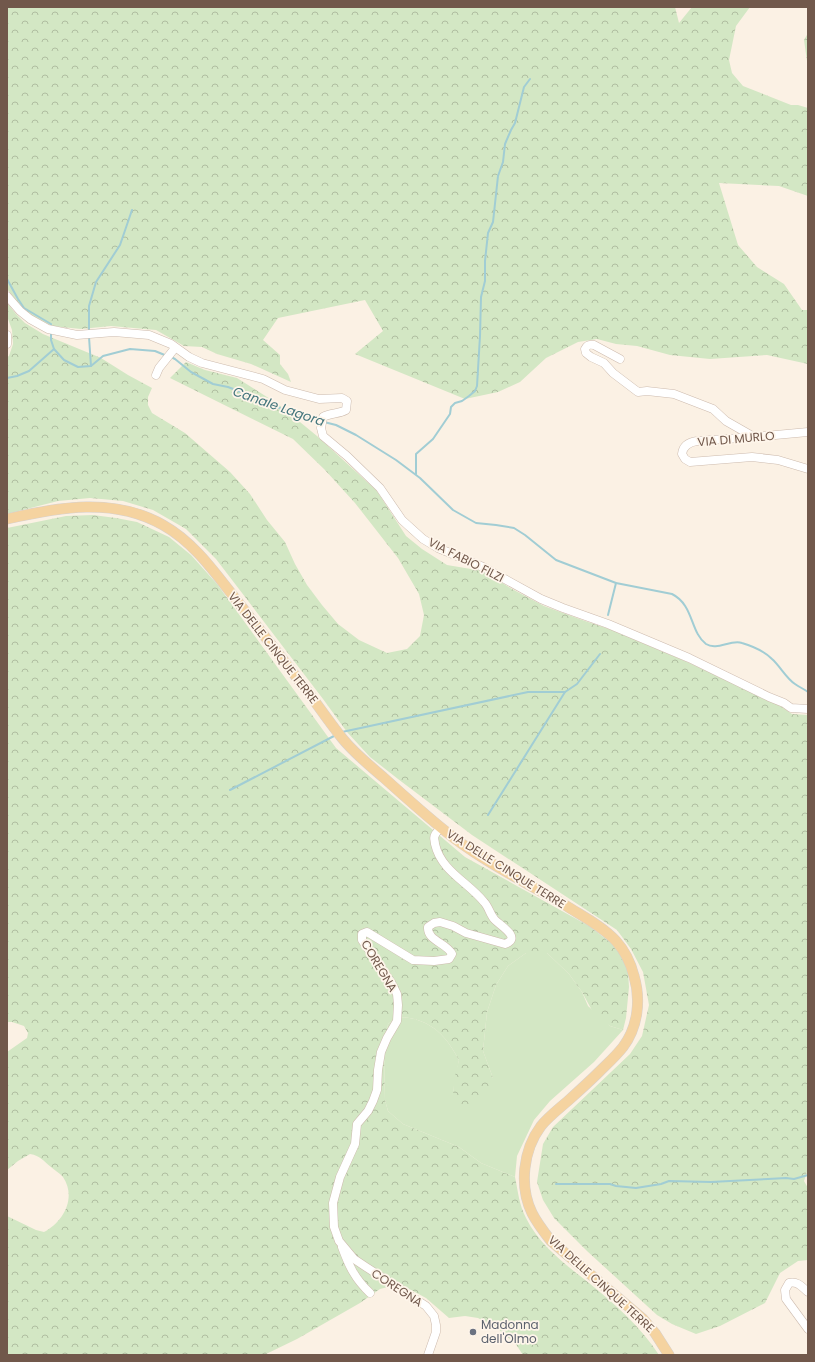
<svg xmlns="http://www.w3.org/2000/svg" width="815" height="1362" font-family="Poppins,sans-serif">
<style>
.green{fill:#d3e7c4}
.forest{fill:url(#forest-crowns)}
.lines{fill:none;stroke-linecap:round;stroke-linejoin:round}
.stream{stroke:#a1cdd4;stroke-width:2}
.minor-casing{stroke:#cdbbae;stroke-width:9}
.major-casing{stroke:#d7d0cd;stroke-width:11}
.minor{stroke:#fff;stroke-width:8}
.major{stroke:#f5d3a0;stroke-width:10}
.worship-dot{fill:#6b7280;stroke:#fef5ea;stroke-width:1.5}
.labels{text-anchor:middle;stroke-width:3.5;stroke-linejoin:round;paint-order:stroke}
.street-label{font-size:12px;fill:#71584b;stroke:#fef5ea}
.worship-label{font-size:12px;fill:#5b616d;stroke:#fef5ea;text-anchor:start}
.water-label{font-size:13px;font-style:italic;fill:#43757c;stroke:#fef5ea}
</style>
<defs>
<pattern id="forest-crowns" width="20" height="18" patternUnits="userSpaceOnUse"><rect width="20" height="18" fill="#d3e7c4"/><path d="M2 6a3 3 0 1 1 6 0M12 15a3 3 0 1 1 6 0" fill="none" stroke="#b0bea1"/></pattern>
</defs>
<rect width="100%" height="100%" fill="#fbf1e4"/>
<path class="green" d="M 526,953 L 547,953 L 569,974 L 582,992 L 588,1006 L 610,1026 L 623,1030 L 594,1062 L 550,1101 L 534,1120 L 517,1156 L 515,1177 L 481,1163 L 459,1147 L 403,1124 L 388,1111 L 385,1100 L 384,1053 L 388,1024 C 397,1016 402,1016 414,1019 C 437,1025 448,1040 459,1060 L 453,1091 L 493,1078 L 483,1051 L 487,1012 L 496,985 L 508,966 Z"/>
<g class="forest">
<path d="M 7,7 L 675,7 L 679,23 L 692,7 L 750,7 L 736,26 L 729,60 L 732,73 L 743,86 L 791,105 L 798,105 L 808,108 L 808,196 L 779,186 L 719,183 L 738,245 L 757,267 L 784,284 L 802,310 L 808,310 L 808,364 L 767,355 L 710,359 L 670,355 L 637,346 L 616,344 L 597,339 L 578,342 L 546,358 L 520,382 L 498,392 L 465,399 L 355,354 L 383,331 L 365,300 L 278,318 L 263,340 L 280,355 L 280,364 L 288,374 L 291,382 L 251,364 L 217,354 L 202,347 L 184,346 L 156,330 L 111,326 L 81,329 L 52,326 L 31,315 L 22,307 L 7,289 Z"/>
<path d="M 808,33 L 808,68 L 804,40 Z"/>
<path d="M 7,303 L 16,314 L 25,323 L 43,334 L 101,358 L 128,375 L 152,388 L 148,397 L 148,405 L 152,413 L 185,433 L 230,472 L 250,494 L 267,520 L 285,542 L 295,564 L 307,585 L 322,605 L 338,624 L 359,640 L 387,653 L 407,649 L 420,636 L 424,615 L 419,594 L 398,558 L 355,503 L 325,470 L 293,439 L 170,378 L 186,362 L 205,370 L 237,378 L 278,404 L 317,436 L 377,491 L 406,536 L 422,549 L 447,565 L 483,571 L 512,589 L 544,606 L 585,621 L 612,630 L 685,661 L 779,705 L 792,714 L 808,715 L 808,1169 L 804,1181 L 808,1188 L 808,1260 L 798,1261 L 780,1273 L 765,1303 L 720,1326 L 696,1334 L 672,1324 L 657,1315 L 587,1251 L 554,1218 L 543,1200 L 537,1182 L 543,1144 L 553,1127 L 630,1054 L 642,1036 L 649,1005 L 643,972 L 631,949 L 617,930 L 472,835 L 398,779 L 370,757 L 347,732 L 323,699 L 216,559 L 186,529 L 153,510 L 123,501 L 90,498 L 58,501 L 7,514 L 7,357 L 9,356 L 13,344 L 12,330 L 7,316 Z"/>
<path d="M 93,515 L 116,518 L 137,522 L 169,537 L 191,555 L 217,584 L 336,748 L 465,857 L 589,926 L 615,946 L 623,957 L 628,972 L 629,987 L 626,1018 L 623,1030 L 610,1026 L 595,1016 L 582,992 L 569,974 L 547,953 L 526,953 L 508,966 L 496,985 L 487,1012 L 483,1051 L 493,1078 L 492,1089 L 485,1098 L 467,1110 L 462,1111 C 447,1097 455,1077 459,1060 C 448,1040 437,1025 414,1019 C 402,1016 397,1016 388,1024 L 384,1053 L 385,1100 L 388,1111 L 403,1124 L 459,1147 L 481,1163 L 515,1177 C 518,1191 519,1205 526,1218 C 540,1246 565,1264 589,1283 C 615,1304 641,1327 659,1355 L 523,1355 L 515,1343 L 498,1329 L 478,1318 L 465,1316 L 449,1318 L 426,1298 L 400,1284 L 380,1289 L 360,1303 L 297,1339 L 264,1355 L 7,1355 L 7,1216 L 36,1230 L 44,1232 C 63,1222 77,1198 63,1177 C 60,1173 54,1170 51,1167 C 42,1160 41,1156 30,1154 L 18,1161 L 7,1170 L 7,1052 L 27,1038 L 28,1033 L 24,1026 L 12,1022 L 7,1022 L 7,528 L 66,516 Z"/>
</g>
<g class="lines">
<g class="stream">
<path d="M 7,279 L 18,299 L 24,308 L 51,324 L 51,328"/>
<path d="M 51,332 L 51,340 L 54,349 L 64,360 L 78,367 L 91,366 L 103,356 L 130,349 L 155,351 L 167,356"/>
<path d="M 89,332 L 89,306 L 96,282 L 120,245 L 132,210"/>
<path d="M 89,337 L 91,366"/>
<path d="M 171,357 L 175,359 L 191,372 L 213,384 L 228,387 L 241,392 L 266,404 L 320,420"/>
<path d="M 7,378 L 17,376 L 29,371 L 54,349"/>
<path d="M 324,422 L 336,425 L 356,435 L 396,460 L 420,478 L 453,510 L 476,523 L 496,525 L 514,528 L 525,535 L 556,560 L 616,583 L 672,594 C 694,605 690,632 706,644 C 717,651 731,639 742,643 C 752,646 765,652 772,659 C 780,666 786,678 795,684 C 799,687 804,689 808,692"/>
<path d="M 416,474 L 416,454 L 433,439 L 450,414 L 451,407 L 455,403 L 462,401 L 469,396 L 475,391 L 477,386 L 480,336 L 481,297 L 485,281 L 485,261 L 488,233 L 493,222 L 498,176 L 503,162 L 505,144 L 511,130 L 515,123 L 524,87 L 530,79"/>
<path d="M 608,615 L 616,583"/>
<path d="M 342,732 L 528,692 L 565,692"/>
<path d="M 230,790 L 334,736"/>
<path d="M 488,815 L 565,692 L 577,684 L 600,654"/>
<path d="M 556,1184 L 610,1184 L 616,1186 L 636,1188 L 661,1184 L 669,1181 L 711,1182 L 768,1179 L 786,1178 L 794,1179 L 808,1175"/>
</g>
<g class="minor-casing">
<g id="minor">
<path d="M 7,296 L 20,311 L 30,319 L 48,329 L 77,335 L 114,332 L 149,335 L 171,344 L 189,357 L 202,363 L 263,379 L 285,390 L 319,399 L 342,398 L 347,401 L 346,410 C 339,414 330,413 323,417 L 321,428 L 323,436 L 347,456 L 380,488 L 402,520 L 423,539 L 438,548 L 483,567 L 541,599 L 563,608 L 608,624 L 689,658 L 769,697 L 784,703 L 791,708 L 808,709"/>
<path d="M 7,335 L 7,344"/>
<path d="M 620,359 L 594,345 C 589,344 587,345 585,349 L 586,353 L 591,357 L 604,363 L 613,373 L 638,392 L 647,391 L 674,394 L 713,409 L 726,421 L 754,437"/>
<path d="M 156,375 L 159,368 L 175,348"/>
<path d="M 808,432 L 755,437 L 697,441 C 690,442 683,445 682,454 L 685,459 L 690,462 L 752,457 L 778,460 L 808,469"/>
<path d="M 342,1247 C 349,1266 355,1279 370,1293"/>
<path d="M 808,1292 C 802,1287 798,1281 789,1283 L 785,1290 L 786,1299 L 808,1329"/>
<path d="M 428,1355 L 436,1332 L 436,1325 L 434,1316 L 426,1306 L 366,1267 L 354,1259 L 339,1241 L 334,1227 L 333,1203 L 340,1177 L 355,1144 L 357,1124 L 368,1111 L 373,1101 L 377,1090 L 378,1070 L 381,1052 L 387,1038 L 397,1021 L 398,1005 L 397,994 L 391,982 L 362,940 L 362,934 L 367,932 L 413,960 L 434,961 L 449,959 L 452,954 C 447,943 427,941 428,927 L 434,923 L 440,922 L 453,926 L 466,933 L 505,944 C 522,938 501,926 495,920 C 490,915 489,907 484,902 C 468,882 441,871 435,844 C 435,840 433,838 435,835 C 436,832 439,830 442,828"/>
</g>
</g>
<g class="major-casing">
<path id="major" d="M 7,519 C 59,507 114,497 163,525 C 195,543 215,573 238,602 C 261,632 285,662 308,692 C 319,707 330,723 342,738 C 354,753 369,765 383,777 C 403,795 423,813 444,830 C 480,860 524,881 565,905 C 582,916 602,926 616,941 C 625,951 631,964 634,976 C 641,1000 638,1027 623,1047 C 616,1056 607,1064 599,1072 C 590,1081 580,1090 570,1099 C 560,1108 549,1116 541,1126 C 523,1150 519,1186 532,1213 C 537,1223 544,1232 551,1241 L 643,1319 L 655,1333 L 669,1355"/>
</g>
<use href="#minor" class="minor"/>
<use href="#major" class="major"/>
</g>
<circle class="worship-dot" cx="473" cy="1332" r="4"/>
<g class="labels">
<g class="street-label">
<text transform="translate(736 439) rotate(-5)" y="4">VIA DI MURLO</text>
<text transform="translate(466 560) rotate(27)" y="4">VIA FABIO FILZI</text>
<text transform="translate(273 648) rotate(52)" y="4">VIA DELLE CINQUE TERRE</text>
<text transform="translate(506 869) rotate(32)" y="4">VIA DELLE CINQUE TERRE</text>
<text transform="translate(379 966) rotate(59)" y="4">COREGNA</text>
<text transform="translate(601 1284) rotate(42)" y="4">VIA DELLE CINQUE TERRE</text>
<text transform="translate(397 1288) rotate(33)" y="4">COREGNA</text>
</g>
<g class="worship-label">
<text x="481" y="1329">Madonna<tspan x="481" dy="14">dell'Olmo</tspan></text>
</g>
<g class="water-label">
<text transform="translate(279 406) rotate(19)" y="5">Canale Lagora</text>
</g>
</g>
<rect width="815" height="1362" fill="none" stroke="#71584b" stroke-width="16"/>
</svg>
